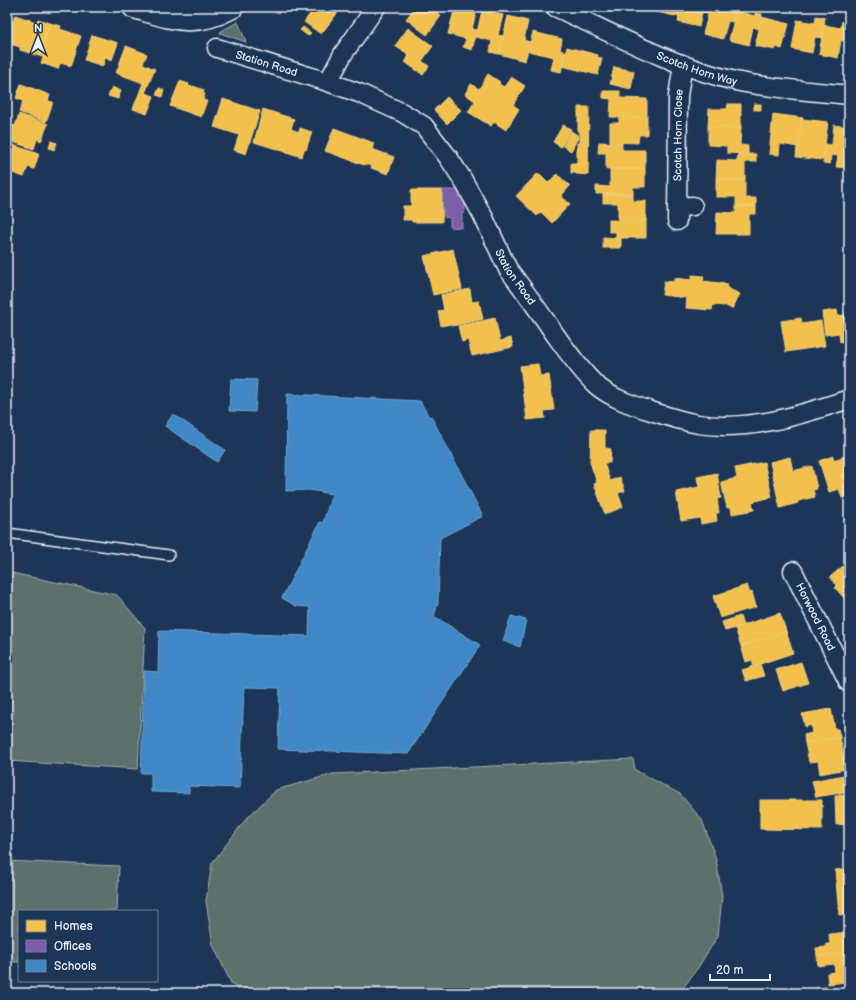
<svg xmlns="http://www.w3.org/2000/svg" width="856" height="1000" font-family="'Balsamiq Sans',sans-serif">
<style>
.green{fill:#5c716c;stroke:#a2b1b2}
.homes{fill:#f2c14e;stroke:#efcf81}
.offices{fill:#7b5ea7;stroke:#9c8abf}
.schools{fill:#3f88c5;stroke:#72a8d4}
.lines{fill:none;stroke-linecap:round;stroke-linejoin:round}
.lane-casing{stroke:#e8f1f8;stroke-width:12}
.street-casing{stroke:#e8f1f8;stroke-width:21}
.secondary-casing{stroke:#e8f1f8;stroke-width:25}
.lane{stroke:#1d3557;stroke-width:9}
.street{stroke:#1d3557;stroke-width:18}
.secondary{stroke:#1d3557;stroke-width:22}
.labels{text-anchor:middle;stroke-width:4;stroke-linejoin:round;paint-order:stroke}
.street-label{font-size:11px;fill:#e8f1f8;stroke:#1d3557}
</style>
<rect width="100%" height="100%" fill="#1d3557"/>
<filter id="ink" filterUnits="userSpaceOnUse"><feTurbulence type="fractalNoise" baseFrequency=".025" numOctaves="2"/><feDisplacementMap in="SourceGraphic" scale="8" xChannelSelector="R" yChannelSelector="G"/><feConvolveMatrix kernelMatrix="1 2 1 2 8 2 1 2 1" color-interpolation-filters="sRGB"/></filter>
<g filter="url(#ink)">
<g class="green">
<path d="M 238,22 L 245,39 L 246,42 L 220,33 L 221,31 Z"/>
<path d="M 12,573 L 117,595 L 145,628 L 138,769 L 7,761 L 7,592 Z"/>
<path d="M 633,759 L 635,770 L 680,794 L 702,820 L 716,859 L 722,896 L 718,936 L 699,966 L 683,988 L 677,993 L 242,993 L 231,983 L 213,945 L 206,901 L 212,863 L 246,819 L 276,790 L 333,774 Z"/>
<path d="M 7,861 L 119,866 L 117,911 L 19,911 L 19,962 L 7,962 Z"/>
</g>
<g class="homes">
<path d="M 315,7 L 333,7 L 339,11 L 321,34 L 304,22 Z"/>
<path d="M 415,7 L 450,7 L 446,12 L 441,8 L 437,13 L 441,16 L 427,35 L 406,19 Z"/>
<path d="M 455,7 L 465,7 L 477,10 L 472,29 L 477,30 L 472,50 L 463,47 L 466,39 L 448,34 Z"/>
<path d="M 645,7 L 681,7 L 679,17 L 644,9 Z"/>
<path d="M 681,7 L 709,7 L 707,13 L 702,12 L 699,27 L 678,22 Z"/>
<path d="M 710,7 L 727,10 L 728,7 L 737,7 L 733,22 L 728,21 L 723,39 L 703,34 Z"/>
<path d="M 482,10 L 503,15 L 498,35 L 503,36 L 499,54 L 490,52 L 492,41 L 476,37 Z"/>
<path d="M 736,11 L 755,16 L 755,13 L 762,14 L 759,29 L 753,27 L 749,45 L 729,40 Z"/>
<path d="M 7,13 L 11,15 L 7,28 Z"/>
<path d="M 15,15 L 36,22 L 38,19 L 50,23 L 39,56 L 20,50 L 20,47 L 7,43 L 7,38 Z"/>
<path d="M 508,16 L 528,21 L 524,40 L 530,42 L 525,61 L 499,54 Z"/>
<path d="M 816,16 L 825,18 L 822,38 L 815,37 L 812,53 L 792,49 L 797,20 L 815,23 Z"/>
<path d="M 762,17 L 789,24 L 782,49 L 776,47 L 775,50 L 755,46 Z"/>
<path d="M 842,21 L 849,23 L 849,35 L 848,42 L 841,40 L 838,58 L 819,54 L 824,25 L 841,28 Z"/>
<path d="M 50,23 L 61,26 L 60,29 L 81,36 L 71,66 L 60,63 L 58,69 L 41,63 L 43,57 L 39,56 Z"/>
<path d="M 303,27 L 311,33 L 308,36 L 300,30 Z"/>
<path d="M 408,28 L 433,46 L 422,61 L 429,66 L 423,75 L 405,62 L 409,55 L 395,46 Z"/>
<path d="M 533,32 L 562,39 L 560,50 L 566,52 L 561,72 L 551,70 L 554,57 L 528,51 Z"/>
<path d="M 92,35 L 118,43 L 112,60 L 105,57 L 103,66 L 84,60 Z"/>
<path d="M 849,35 L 849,54 L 845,54 Z"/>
<path d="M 126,46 L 147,54 L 143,64 L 155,69 L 145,93 L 154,96 L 147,114 L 133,109 L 143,83 L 116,73 Z"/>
<path d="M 567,47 L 598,55 L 597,57 L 602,58 L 598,75 L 562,66 Z"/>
<path d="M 614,67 L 634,71 L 631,89 L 610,84 Z"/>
<path d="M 488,74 L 500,82 L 499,84 L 504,87 L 511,77 L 525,86 L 513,105 L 519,109 L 506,130 L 494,122 L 491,126 L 468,112 L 475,101 L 465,94 L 471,84 L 479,89 Z"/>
<path d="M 180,81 L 189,84 L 188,86 L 193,87 L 193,86 L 204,90 L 203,93 L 205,94 L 203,100 L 207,101 L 201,117 L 170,106 Z"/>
<path d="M 21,84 L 50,95 L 48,101 L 53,102 L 46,122 L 19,112 L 23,101 L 16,98 Z"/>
<path d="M 112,87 L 121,91 L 118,99 L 108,96 Z"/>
<path d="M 159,88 L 164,90 L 162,97 L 156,95 Z"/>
<path d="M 603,91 L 620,91 L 620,98 L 647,99 L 647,118 L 610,117 L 611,99 L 603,98 Z"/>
<path d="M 447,97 L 461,110 L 447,124 L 434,110 Z"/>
<path d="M 223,99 L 260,111 L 246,154 L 234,150 L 239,135 L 214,127 Z"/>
<path d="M 728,104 L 741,104 L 741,128 L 708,127 L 709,109 L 727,109 Z"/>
<rect x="754" y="104" width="7" height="6"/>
<path d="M 578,107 L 589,107 L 588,175 L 576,174 L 576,173 L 571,173 L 571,163 L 577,163 L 577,143 L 580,143 L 580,132 L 578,132 Z"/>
<path d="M 263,109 L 294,119 L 291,129 L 299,132 L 300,128 L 312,132 L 306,150 L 304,149 L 302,157 L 254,142 Z"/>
<path d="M 19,114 L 48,124 L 41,141 L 37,139 L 34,149 L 7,140 L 7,129 L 9,124 L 15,126 Z"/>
<path d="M 773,114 L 803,118 L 799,147 L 780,144 L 779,155 L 769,154 Z"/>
<path d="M 619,117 L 647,118 L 647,135 L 639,135 L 638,143 L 610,142 L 610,123 L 619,123 Z"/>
<path d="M 802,119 L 828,122 L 823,160 L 796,157 L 797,146 L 799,147 Z"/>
<path d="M 563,125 L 571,129 L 561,147 L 553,142 Z"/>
<path d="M 834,125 L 849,127 L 849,168 L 836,167 L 838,156 L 831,155 L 830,164 L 823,163 L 825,144 L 832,145 Z"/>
<path d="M 708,127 L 741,128 L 740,145 L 748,146 L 748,154 L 727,153 L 727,146 L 708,145 Z"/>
<path d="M 334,128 L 374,143 L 372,149 L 394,157 L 388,174 L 371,168 L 372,166 L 364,164 L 364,165 L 325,151 Z"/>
<path d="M 571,131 L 579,136 L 571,151 L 563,146 Z"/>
<path d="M 51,141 L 57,143 L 54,150 L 49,148 Z"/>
<path d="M 599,142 L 622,143 L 622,150 L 645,150 L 645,169 L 606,169 L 606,153 L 598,153 Z"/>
<path d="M 7,143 L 39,154 L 34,169 L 28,167 L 24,177 L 7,171 Z"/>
<path d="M 738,154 L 756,154 L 756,162 L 745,162 L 745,180 L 716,179 L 717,160 L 737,161 Z"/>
<path d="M 610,169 L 645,169 L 645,187 L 633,187 L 633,194 L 596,194 L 596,186 L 610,187 Z"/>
<path d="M 538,173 L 548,183 L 557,174 L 570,186 L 561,196 L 570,204 L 552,223 L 541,212 L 537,216 L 516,196 Z"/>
<path d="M 716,179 L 745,180 L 745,198 L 756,198 L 756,206 L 736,206 L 736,197 L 716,197 Z"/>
<path d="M 411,190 L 443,190 L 442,222 L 412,222 L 412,220 L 403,220 L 403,206 L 411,206 Z"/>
<path d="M 603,194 L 633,194 L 633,201 L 646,201 L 646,221 L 618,220 L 618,203 L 603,203 Z"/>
<path d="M 736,206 L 756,206 L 756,214 L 749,214 L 749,234 L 716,234 L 717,212 L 736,213 Z"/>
<path d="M 609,220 L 646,221 L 646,238 L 616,238 L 616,232 L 609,232 Z"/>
<path d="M 603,237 L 621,238 L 621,248 L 603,248 Z"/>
<path d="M 453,249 L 462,289 L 433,295 L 424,256 Z"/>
<path d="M 692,275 L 704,276 L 703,281 L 728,284 L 727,288 L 740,294 L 732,309 L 724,305 L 724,306 L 713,305 L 712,310 L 686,308 L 687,298 L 662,295 L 664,281 L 674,282 L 674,278 L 692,280 Z"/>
<path d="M 470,289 L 472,302 L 479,301 L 483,319 L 452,326 L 451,324 L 441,326 L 438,311 L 444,310 L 441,295 Z"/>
<path d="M 837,310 L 838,316 L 849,314 L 849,340 L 840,342 L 839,333 L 825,335 L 822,312 Z"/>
<path d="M 495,318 L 500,341 L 511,338 L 513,347 L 472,356 L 468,340 L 462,342 L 458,326 Z"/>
<path d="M 801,318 L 802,324 L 821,321 L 825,346 L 786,352 L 781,321 Z"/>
<path d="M 538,364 L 540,376 L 549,375 L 554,410 L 544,411 L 545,418 L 527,420 L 520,366 Z"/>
<path d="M 591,430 L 605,430 L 605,448 L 611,449 L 610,463 L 604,463 L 610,481 L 620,477 L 625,491 L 618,493 L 623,507 L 605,514 L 594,484 L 597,483 L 590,462 Z"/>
<path d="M 833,456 L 834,460 L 845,456 L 847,460 L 849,459 L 849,495 L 842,498 L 839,489 L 829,492 L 819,461 Z"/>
<path d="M 790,457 L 793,471 L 812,466 L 817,489 L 813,490 L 815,497 L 798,501 L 798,503 L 780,508 L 770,462 Z"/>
<path d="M 764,462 L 772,497 L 752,502 L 754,510 L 732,514 L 731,507 L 727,508 L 721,482 L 737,478 L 735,468 Z"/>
<path d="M 717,473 L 721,498 L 717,499 L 719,513 L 716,513 L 717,521 L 701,524 L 700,518 L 681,521 L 676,492 L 699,487 L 697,477 Z"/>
<path d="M 849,561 L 849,600 L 847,599 L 846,600 L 835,588 L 837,586 L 830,577 Z"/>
<path d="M 747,585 L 750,593 L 752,592 L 756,607 L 720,618 L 713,596 Z"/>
<path d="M 780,613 L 786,631 L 741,646 L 735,628 Z"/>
<path d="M 740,616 L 743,626 L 725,631 L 722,622 Z"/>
<path d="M 786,631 L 793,653 L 754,666 L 752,660 L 746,662 L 741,646 Z"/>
<path d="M 801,662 L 808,683 L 783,691 L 776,670 Z"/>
<path d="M 760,664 L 764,676 L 746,681 L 742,670 Z"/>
<path d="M 831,709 L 835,729 L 838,729 L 840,737 L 805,743 L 804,735 L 812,733 L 811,725 L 805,727 L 802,714 Z"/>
<path d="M 840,737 L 846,769 L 820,774 L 818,761 L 809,762 L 805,743 Z"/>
<path d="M 844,775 L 847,792 L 816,797 L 812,781 Z"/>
<path d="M 849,795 L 849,824 L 836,825 L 835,796 Z"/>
<path d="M 760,800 L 822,800 L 822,830 L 760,829 Z"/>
<path d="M 849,861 L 849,914 L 839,915 L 835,870 L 847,869 L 847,862 Z"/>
<path d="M 849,932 L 849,953 L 817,956 L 816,948 L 826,947 L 826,944 L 830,944 L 829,934 Z"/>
<path d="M 849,953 L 849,974 L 846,974 L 846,982 L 828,984 L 827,973 L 835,972 L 834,964 L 818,966 L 817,956 Z"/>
<path d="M 828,987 L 828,993 L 817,993 L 817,988 Z"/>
</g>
<path class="offices" d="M 443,190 L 465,190 L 465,210 L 464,213 L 462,213 L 462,228 L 450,227 L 450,218 L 444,217 L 444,210 L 442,210 Z"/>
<g class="schools">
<path d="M 231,379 L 257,380 L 255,412 L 229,411 Z"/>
<path d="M 287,394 L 420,401 L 429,417 L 431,416 L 483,516 L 440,538 L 438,603 L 434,616 L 480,645 L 408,754 L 278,749 L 280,688 L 244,687 L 240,788 L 189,786 L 189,793 L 151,792 L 151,773 L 141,773 L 144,671 L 158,672 L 159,631 L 309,636 L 310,607 L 296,606 L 282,598 L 320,522 L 323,523 L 332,494 L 309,490 L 286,491 Z"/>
<path d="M 173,414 L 225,450 L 217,462 L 165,426 Z"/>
<path d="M 511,616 L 526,620 L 520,647 L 503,641 Z"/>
</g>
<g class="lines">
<g class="lane-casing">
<path id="lane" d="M 7,533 L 169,555"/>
</g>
<g class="street-casing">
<g id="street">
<path id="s1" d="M 555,7 C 614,34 672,66 735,81 C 772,89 811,91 849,95"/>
<path id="s2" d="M 217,48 L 328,82 L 359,93 L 403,113 L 424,126 L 448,157 L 463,180 L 483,216 L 503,259 L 508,269 C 524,290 539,311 554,333 C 567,351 580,370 596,385 C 611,398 632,405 651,411 C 666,416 682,421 698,424 C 748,432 801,415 849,399"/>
<path d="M 328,82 L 343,54 L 376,7"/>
<path d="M 677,207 L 693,206"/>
<path id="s3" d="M 677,221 L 678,96 L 683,64"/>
<path id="s4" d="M 793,571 L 849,683"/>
</g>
</g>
<g class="secondary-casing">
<path id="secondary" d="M 134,7 C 173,18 193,28 232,7"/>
</g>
<use href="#lane" class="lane"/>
<use href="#street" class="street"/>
<use href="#secondary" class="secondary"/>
</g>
</g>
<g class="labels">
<g class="street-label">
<text dy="4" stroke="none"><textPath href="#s2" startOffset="52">Station Road</textPath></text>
<text dy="4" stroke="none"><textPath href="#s1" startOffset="155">Scotch Horn Way</textPath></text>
<text dy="4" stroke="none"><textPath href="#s3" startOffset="86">Scotch Horn Close</textPath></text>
<text dy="4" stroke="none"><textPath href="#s2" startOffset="399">Station Road</textPath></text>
<text dy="4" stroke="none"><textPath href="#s4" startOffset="51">Horwood Road</textPath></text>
</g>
</g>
<rect width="856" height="1000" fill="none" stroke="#1d3557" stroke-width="24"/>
<rect x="12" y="12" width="832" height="976" fill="none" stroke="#e8f1f8" stroke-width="1.5" filter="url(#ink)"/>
<rect x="18" y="910" width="140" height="72" fill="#1d3557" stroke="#6e8097"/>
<rect x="26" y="920" width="20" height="12" fill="#f2c14e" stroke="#6e8097"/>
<text x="54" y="930" font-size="12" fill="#e8f1f8">Homes</text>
<rect x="26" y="940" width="20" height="12" fill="#7b5ea7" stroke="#6e8097"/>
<text x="54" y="950" font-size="12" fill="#e8f1f8">Offices</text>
<rect x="26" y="960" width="20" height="12" fill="#3f88c5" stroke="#6e8097"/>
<text x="54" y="970" font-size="12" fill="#e8f1f8">Schools</text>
<g transform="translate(38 38)" stroke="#1d3557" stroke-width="3" paint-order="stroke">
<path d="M0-3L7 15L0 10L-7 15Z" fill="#e8f1f8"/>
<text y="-6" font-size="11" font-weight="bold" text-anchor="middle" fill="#e8f1f8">N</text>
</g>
<path d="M710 974v6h60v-6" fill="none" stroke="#e8f1f8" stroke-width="2"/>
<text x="716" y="974" font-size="12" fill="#e8f1f8" stroke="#1d3557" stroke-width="3" paint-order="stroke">20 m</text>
</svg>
